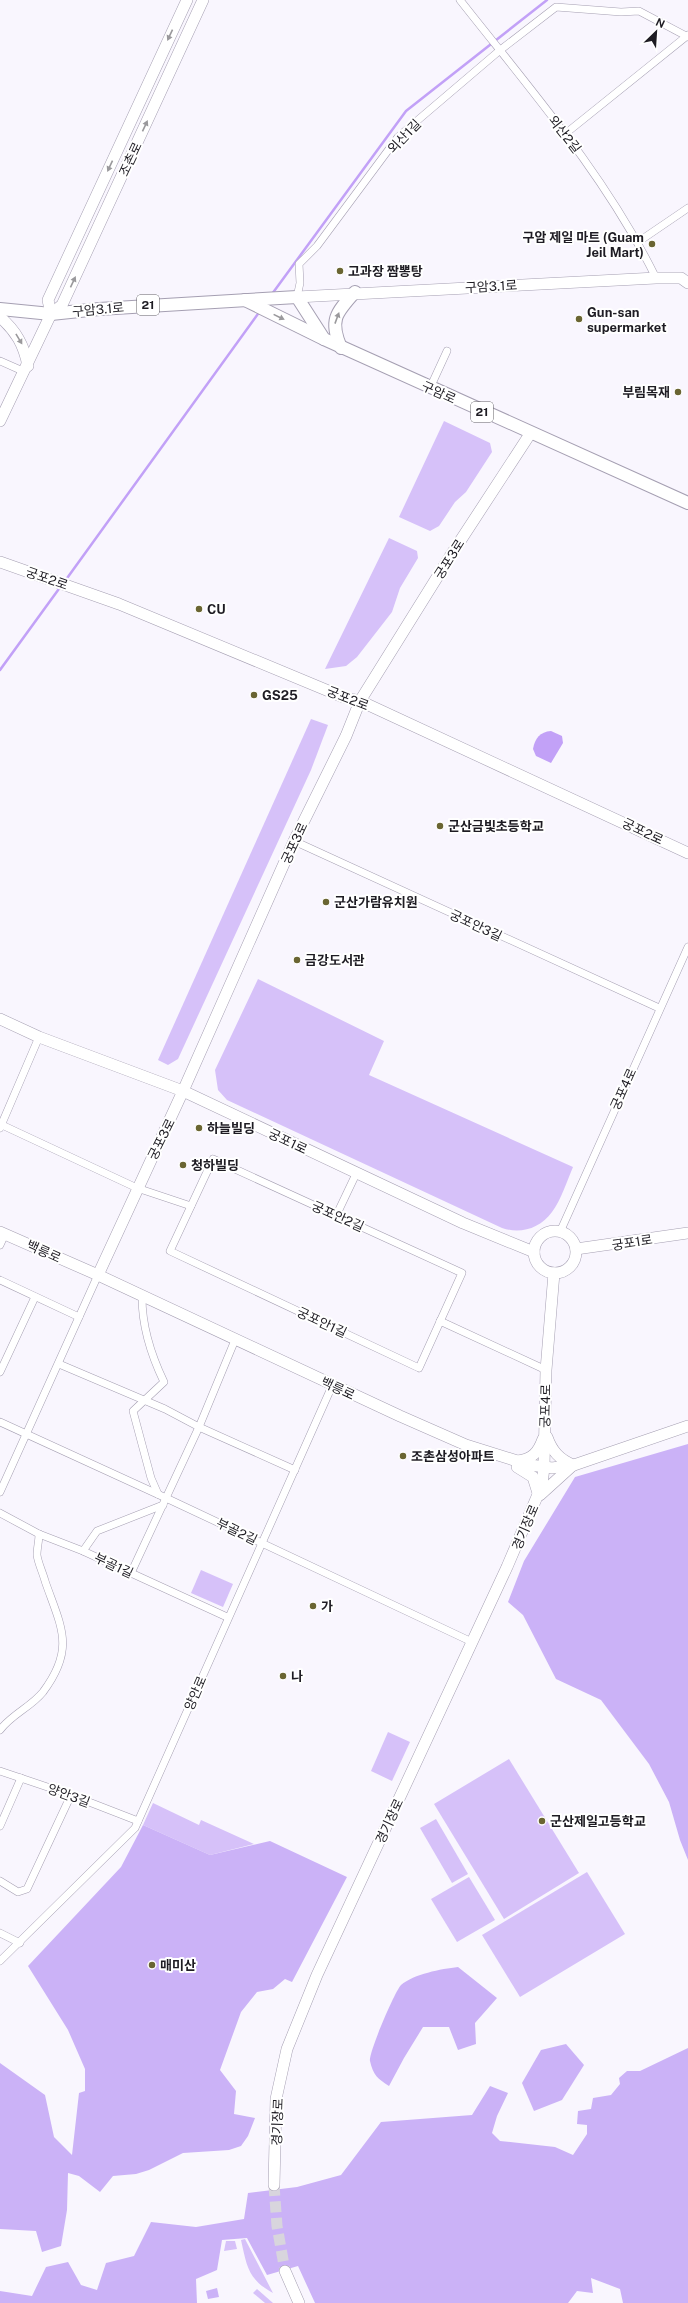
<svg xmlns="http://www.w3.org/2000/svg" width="688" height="2303" font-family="'Public Sans','Noto Sans KR',sans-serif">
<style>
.green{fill:#d6c1f9}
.forest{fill:#cbb2f7}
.water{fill:#c2a1f7}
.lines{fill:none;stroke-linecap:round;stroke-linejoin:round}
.stream{stroke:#c2a1f7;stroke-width:2.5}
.secondary-tunnel{stroke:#d8d5dd;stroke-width:11;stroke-dasharray:11 5.5;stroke-linecap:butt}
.street-casing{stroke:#a59fb2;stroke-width:8}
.secondary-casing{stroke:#a59fb2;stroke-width:12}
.primary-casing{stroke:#a59fb2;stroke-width:14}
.street{stroke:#fff;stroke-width:7}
.secondary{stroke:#fff;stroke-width:11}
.primary{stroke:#fff;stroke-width:12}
.oneway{fill:#9a999c}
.poi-dot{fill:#6a6532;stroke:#fff;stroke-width:1.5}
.labels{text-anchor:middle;stroke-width:4;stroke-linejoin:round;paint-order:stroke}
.shield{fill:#fff;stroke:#626065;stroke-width:1}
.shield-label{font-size:12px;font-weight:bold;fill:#1e1c23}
.street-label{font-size:13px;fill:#1e1c23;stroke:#fff}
.poi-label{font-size:13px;font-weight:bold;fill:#1e1c23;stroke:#fff;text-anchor:start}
</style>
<rect width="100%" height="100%" fill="#f9f6fe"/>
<g class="green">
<path d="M 444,421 L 490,443 L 492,452 L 466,492 L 455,502 L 439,526 L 430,531 L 399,517 Z"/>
<path d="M 389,538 L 417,551 L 418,558 L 400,588 L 392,612 L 357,657 L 346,666 L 325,669 Z"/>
<path d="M 311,719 L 328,725 L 311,770 L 178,1059 L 168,1065 L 158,1060 Z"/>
<path d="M 258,979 L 384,1041 L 369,1075 L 573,1167 C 567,1181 561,1200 552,1212 C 540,1229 520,1234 502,1228 L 227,1100 L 218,1090 L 215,1070 Z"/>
<path d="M 201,1570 L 233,1584 L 223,1607 L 191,1593 Z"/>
<path d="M 388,1732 L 410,1742 L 392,1781 L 371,1771 Z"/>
<path d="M 509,1759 L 579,1873 L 504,1919 L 434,1804 Z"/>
<path d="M 153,1803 L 199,1825 L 201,1820 L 254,1844 L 210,1855 L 143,1825 Z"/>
<path d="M 436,1819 L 468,1874 L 452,1883 L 420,1828 Z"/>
<path d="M 587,1872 L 625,1934 L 520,1997 L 482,1935 Z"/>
<path d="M 469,1877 L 495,1920 L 457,1942 L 431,1899 Z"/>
<path d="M 245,2239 L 273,2293 C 248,2279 247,2267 241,2240 Z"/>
<path d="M 226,2241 L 235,2241 L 237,2249 L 224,2251 Z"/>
<path d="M 257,2289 L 273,2303 L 265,2303 L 253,2293 Z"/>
</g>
<g class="forest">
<path d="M 688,1444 L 688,1860 L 680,1840 L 669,1802 L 649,1764 L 601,1700 L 556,1679 L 523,1615 L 508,1602 L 524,1561 L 575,1477 Z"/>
<path d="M 143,1825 L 210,1855 L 270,1841 L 347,1877 L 292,1982 L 285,1979 L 273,1989 L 257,1992 L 241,2012 L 220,2070 L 236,2091 L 234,2114 L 255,2118 L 248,2136 L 241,2146 L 229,2150 L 183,2153 L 149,2170 L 136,2174 L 113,2176 L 100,2192 L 79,2176 L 68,2173 L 67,2210 L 61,2246 L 42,2252 L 36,2231 L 0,2229 L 0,2063 L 45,2095 L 54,2137 L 72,2155 L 79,2093 L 85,2091 L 85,2069 L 68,2030 L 28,1966 L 121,1867 Z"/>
<path d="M 458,1967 L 497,1998 L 475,2023 L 476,2044 L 458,2050 L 449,2027 L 423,2027 L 404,2058 L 389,2086 C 378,2079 373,2075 370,2061 C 368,2054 395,1991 401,1985 C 414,1974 441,1969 458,1967 Z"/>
<path d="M 566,2044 L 584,2065 L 562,2100 L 534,2111 L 522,2083 L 541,2050 Z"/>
<path d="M 688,2048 L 688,2303 L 623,2303 L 620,2289 L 591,2278 L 593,2293 L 577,2291 L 568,2303 L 315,2303 L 298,2266 L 267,2275 L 247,2238 L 222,2240 L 217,2270 L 196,2279 L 197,2303 L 0,2303 L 0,2291 L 32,2296 L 46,2267 L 68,2262 L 81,2285 L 97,2290 L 106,2263 L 134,2256 L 151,2222 L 196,2227 L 244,2219 L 248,2193 L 297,2187 L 341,2175 L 381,2122 L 472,2115 L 490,2086 L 508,2093 L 497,2116 L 492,2133 L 500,2141 L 555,2147 L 573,2155 L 587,2134 L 587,2125 L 577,2124 L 578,2111 L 591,2109 L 593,2098 L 611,2095 L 620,2084 L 619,2078 L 627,2071 L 640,2071 Z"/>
<path d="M 217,2288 L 219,2297 L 208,2299 L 206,2291 Z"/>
</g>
<path class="water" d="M 551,731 L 562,736 L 563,743 L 551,763 L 536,756 L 533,749 C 535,738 540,732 551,731 Z"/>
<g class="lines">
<g class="stream">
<path d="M 272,294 L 406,111 L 547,0"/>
<path d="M 65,581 L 260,311"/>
<path d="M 0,670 L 61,586"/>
</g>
<path class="secondary-tunnel" d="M 274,2185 L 277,2226 L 285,2271"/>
<g class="street-casing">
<g id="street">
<path d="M 460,0 C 530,89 606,176 656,278"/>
<path d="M 565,134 L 688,35"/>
<path d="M 638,242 L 688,208"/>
<path d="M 297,297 L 300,283 L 299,264 L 317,246 L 398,137 L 499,51 L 556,7 L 621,12 L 639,11 L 688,37"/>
<path d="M 0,361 L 25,372"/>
<path d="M 430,388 L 447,351"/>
<path d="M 294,841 L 659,1008"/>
<path d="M 2,1125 L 137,1188 L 191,1206"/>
<path d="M 0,1128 L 39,1037"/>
<path d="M 213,1159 L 462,1273 L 419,1368 L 170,1251 Z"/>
<path d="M 336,1216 L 356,1174"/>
<path d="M 560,1232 L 688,947"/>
<path d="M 0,1245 L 5,1234"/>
<path d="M 0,1280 L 79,1317"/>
<path d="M 142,1297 C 142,1328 151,1355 164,1382 L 133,1411 L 151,1478 L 158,1494"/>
<path d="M 440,1321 L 546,1370"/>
<path d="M 59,1364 L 165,1409 L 199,1427 L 295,1470"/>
<path d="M 0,1372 L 35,1297"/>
<path d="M 0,1422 L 166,1498 L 472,1642"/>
<path d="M 0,1492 L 98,1275"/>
<path d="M 0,1513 L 39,1534 L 83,1551 L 227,1617"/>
<path d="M 83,1551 L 97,1531 L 163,1505"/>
<path d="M 131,1573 L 199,1427 L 235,1340"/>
<path d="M 0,1730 C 12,1714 31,1707 43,1692 C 76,1648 61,1627 45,1581 C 43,1573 38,1563 37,1555 C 37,1548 39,1541 39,1534"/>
<path d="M 0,1771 L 71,1795 L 138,1821"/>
<path d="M 0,1826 L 21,1778"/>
<path d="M 0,1881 L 18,1892 L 27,1889 L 71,1795"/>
<path d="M 0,1933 L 20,1943"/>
<path d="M 0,1961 L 135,1828 L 332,1386"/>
</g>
</g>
<g class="secondary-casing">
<g id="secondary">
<path d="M 297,297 L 656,278 L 681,278 L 688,283"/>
<path d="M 51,314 L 48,300 L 187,0"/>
<path d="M 0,317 C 16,331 24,345 28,366"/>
<path d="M 0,421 L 51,314 L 62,305 L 203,0"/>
<path d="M 0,562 L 119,604 L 343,697 L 360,701 L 688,853"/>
<path d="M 0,1019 L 39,1037 L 183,1091 L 463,1223 L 534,1252"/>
<circle cx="555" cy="1252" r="21"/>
<path d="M 0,1232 L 98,1275 L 400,1416 L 466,1445 L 530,1465 L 552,1468 L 574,1465 L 688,1426"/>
<path d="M 576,1249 L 688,1233"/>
<path d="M 98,1275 L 183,1091 L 294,841 L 346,736 L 360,701 L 451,555 L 530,434"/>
<path d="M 547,1437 C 552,1451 559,1459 573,1465"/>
<path d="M 518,1461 C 532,1459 538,1453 543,1439"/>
<path d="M 517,1467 L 533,1477 L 538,1493"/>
<path d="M 540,1495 L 572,1466"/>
<path d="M 274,2185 L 276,2099 L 287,2049 L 317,1975 L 507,1567 L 542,1485 L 544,1467 L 546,1370 L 554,1273"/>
<path d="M 285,2271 L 299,2303"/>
</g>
</g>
<g class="primary-casing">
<g id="primary">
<path d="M 245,300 L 324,339"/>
<path d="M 0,309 L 51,314 L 99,309 L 297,297 L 324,339 L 688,503"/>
<path d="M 341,348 C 329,320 336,313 355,292"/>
</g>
</g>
<use href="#street" class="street"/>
<use href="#secondary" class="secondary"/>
<use href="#primary" class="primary"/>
</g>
<defs><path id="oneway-solid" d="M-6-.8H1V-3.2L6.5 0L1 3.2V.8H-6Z"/></defs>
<g class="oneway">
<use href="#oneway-solid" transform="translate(170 35) rotate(115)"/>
<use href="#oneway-solid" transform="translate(145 126) rotate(-65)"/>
<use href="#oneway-solid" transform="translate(110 166) rotate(115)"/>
<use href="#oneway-solid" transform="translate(73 282) rotate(-65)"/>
<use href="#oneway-solid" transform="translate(279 317) rotate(26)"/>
<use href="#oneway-solid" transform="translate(337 318) rotate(-70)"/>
<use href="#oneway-solid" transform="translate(19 339) rotate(59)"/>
</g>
<g class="poi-dot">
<circle cx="652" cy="244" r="4"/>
<circle cx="340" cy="271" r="4"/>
<circle cx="579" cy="319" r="4"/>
<circle cx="678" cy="392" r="4"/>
<circle cx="199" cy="609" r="4"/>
<circle cx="254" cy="695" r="4"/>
<circle cx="440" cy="826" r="4"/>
<circle cx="326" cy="902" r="4"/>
<circle cx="297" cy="960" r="4"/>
<circle cx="199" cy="1128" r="4"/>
<circle cx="183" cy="1165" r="4"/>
<circle cx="403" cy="1456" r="4"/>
<circle cx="313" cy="1606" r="4"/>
<circle cx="283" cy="1676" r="4"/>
<circle cx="542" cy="1821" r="4"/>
<circle cx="152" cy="1965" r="4"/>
</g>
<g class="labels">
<g class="shield">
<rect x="137" y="295" width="22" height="20" rx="3"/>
<rect x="471" y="402" width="22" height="20" rx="3"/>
</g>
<g class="shield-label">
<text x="148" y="309">21</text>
<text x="482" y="416">21</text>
</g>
<g class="street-label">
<text transform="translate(565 134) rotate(52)" y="5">외산2길</text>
<text transform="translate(404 136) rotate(-46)" y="5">외산1길</text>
<text transform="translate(130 159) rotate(-65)" y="5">조촌로</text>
<text transform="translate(491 286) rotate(-3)" y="5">구암3.1로</text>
<text transform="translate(98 309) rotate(-5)" y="5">구암3.1로</text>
<text transform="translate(439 392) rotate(24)" y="5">구암로</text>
<text transform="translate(449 559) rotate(-58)" y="5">궁포3로</text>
<text transform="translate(47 578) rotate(19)" y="5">궁포2로</text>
<text transform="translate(348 698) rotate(21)" y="5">궁포2로</text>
<text transform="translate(643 831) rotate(25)" y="5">궁포2로</text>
<text transform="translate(294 843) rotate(-65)" y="5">궁포3로</text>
<text transform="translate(476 925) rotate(25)" y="5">궁포안3길</text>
<text transform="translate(623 1089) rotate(-66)" y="5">궁포4로</text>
<text transform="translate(161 1139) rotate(-64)" y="5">궁포3로</text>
<text transform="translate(288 1141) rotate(25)" y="5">궁포1로</text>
<text transform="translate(338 1216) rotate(24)" y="5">궁포안2길</text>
<text transform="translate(632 1242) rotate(-9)" y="5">궁포1로</text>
<text transform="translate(44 1251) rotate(24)" y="5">백릉로</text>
<text transform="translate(322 1322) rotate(25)" y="5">궁포안1길</text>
<text transform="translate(338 1388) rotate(25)" y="5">백릉로</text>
<text transform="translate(545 1406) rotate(-89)" y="5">궁포4로</text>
<text transform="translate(525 1527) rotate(-67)" y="5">경기장로</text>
<text transform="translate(237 1531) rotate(26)" y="5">부골2길</text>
<text transform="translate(114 1565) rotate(25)" y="5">부골1길</text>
<text transform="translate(195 1693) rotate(-67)" y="5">양안로</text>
<text transform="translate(69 1795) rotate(20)" y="5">양안3길</text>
<text transform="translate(389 1821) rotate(-65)" y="5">경기장로</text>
<text transform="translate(277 2122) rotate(-88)" y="5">경기장로</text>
</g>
<g class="poi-label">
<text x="644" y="242" text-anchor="end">구암 제일 마트 (Guam<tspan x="644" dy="15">Jeil Mart)</tspan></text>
<text x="348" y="276">고과장 짬뽕탕</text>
<text x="587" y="317">Gun-san<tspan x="587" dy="15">supermarket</tspan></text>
<text x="670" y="397" text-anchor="end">부림목재</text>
<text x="207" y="614">CU</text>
<text x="262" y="700">GS25</text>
<text x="448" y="831">군산금빛초등학교</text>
<text x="334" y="907">군산가람유치원</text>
<text x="305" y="965">금강도서관</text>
<text x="207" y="1133">하늘빌딩</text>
<text x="191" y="1170">청하빌딩</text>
<text x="411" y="1461">조촌삼성아파트</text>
<text x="321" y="1611">가</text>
<text x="291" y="1681">나</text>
<text x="550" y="1826">군산제일고등학교</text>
<text x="160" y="1970">매미산</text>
</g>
</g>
<g transform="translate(656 32) rotate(25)" stroke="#ffffff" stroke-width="3" paint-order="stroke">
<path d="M0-3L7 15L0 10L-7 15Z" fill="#1e1c23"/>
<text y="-6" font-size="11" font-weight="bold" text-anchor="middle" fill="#1e1c23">N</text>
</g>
</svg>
